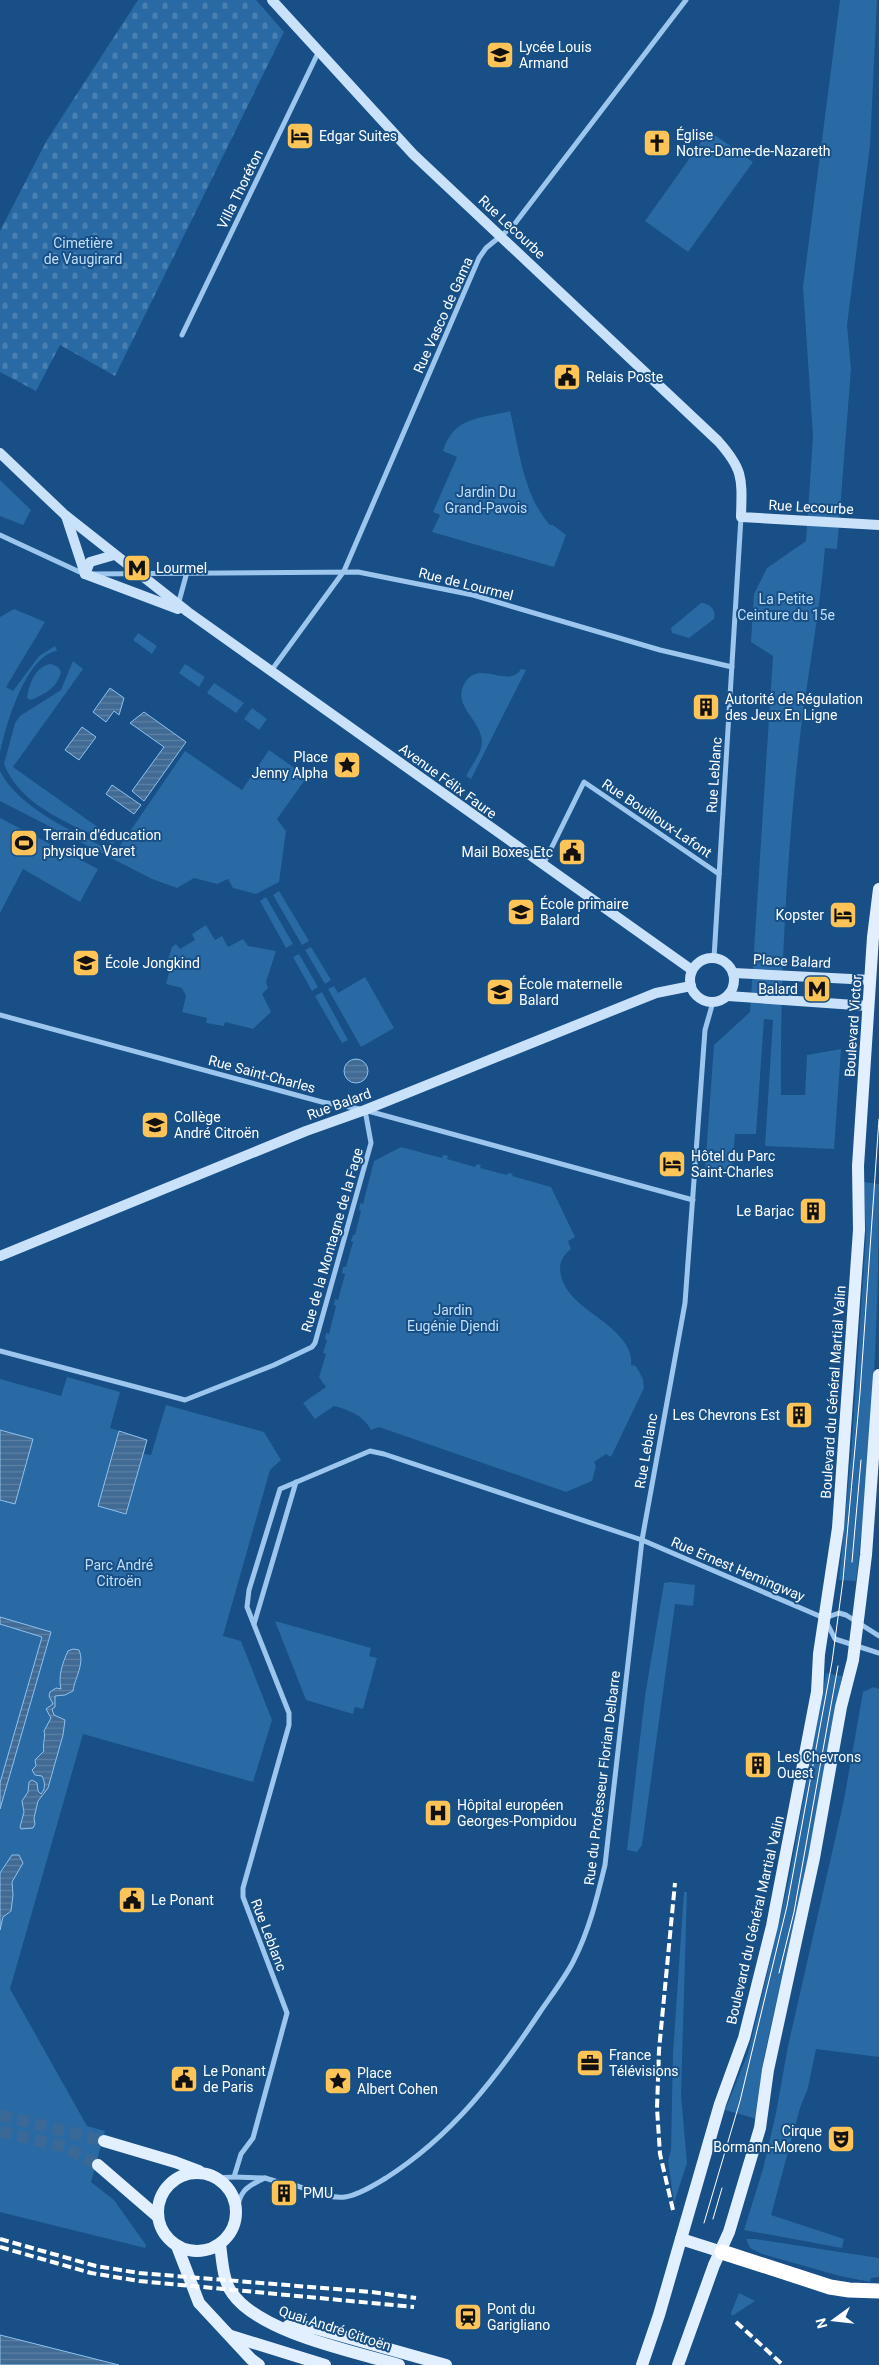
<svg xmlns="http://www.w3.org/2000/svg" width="879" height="2365" font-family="Roboto,sans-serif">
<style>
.green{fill:#2969a4}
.cemetery{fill:url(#cemetery-stones)}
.water{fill:url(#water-rules);stroke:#8ec2f0}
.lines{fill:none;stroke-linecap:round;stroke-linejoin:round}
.street-tunnel{stroke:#3a6998;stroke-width:5;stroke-dasharray:5 2.5;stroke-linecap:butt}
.primary-tunnel{stroke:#3a6998;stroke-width:12;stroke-dasharray:12 6;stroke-linecap:butt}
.street{stroke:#9cc6ed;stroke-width:5}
.secondary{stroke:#c9e1f9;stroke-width:10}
.primary{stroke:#e2efff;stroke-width:12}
.highway{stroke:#fff;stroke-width:15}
.tram{stroke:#fff;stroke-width:1}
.rail{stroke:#fff;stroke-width:4;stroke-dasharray:9 4;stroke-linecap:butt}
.labels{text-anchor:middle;stroke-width:4;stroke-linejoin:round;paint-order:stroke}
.poi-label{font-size:14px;fill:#fff;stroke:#174f86;text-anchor:start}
.street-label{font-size:14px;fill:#fff;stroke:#174f86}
.park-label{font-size:14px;fill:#c1dffa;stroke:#174f86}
</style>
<defs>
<pattern id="cemetery-stones" width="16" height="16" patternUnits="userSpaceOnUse" patternTransform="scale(1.25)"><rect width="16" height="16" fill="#2969a4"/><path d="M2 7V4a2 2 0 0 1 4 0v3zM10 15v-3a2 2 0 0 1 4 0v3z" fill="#4980b2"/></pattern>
<pattern id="water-rules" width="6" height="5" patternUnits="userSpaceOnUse" patternTransform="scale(1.25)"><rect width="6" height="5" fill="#416b94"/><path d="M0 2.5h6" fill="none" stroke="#5e81a4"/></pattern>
</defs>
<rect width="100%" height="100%" fill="#174f86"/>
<g class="green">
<path d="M 840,0 L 877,0 L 870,146 L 847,325 L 851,369 L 837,549 L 825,548 C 820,609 809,668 801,728 C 787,849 780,973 781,1095 L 805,1095 L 807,1055 L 841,1049 L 834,1149 L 765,1146 L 773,1020 L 764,1019 L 756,1134 L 735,1134 L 732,1170 L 705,1169 L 714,1045 L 750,1012 L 773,656 L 751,642 L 754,594 L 767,568 L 806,541 L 813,436 L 803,287 Z"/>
<path d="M 709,131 L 753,162 L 688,252 L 645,221 Z"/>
<path d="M 510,411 C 519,448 523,495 550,525 L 553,525 L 566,535 L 554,567 L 432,532 L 440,515 L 433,512 L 457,457 L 443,451 C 454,416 480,419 510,411 Z"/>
<path d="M 0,480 L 31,510 L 23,525 L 0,516 Z"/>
<path d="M 701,603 C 709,603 717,610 714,619 L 689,638 L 672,633 L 671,628 Z"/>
<path d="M 14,609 L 45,622 L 6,687 L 13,691 L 39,656 L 55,646 L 57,651 C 26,655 5,727 0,754 L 0,617 Z"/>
<path d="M 138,633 L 157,646 L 152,654 L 133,640 Z"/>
<path d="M 73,661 L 83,669 L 13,767 L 116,840 L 113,844 C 75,826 20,807 4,764 L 15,723 L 20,716 L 61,690 Z"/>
<path d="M 51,664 L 58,667 L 61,672 C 57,688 45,694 31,700 L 27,698 C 29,684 35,666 51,664 Z"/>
<path d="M 185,664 L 205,677 L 199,687 L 179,673 Z"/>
<path d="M 521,669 L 526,670 L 471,779 L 466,776 C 471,766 482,753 482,741 C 480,718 450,705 466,681 C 480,660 509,689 521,669 Z"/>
<path d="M 214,683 L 244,703 L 236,713 L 207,693 Z"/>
<path d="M 252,708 L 267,719 L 259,730 L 244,719 Z"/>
<path d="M 269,750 L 307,777 L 277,819 L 286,831 L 279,882 L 256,894 L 233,888 L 228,879 L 217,884 L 194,878 L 177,888 L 152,879 L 0,801 L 0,771 C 20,810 77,833 115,853 L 185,751 L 242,790 Z"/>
<path d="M 0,818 L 98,869 L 80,902 L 23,869 L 0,913 Z"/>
<path d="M 279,891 L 309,941 L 302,945 L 273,895 Z"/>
<path d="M 266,897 L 293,944 L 286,948 L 260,901 Z"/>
<path d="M 206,925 L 215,940 L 222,936 L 228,947 L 243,939 L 248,946 L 276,951 L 266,982 L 268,988 L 262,994 L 271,1012 L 253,1029 L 225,1022 L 224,1026 L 206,1023 L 207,1018 L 182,1012 L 186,996 L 182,988 L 166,984 L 172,961 L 168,959 L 172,947 L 176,944 L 180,949 L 195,940 L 192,934 Z"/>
<path d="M 311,947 L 331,980 L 325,984 L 305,950 Z"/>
<path d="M 299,954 L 318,987 L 312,991 L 293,957 Z"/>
<path d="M 365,977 L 394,1028 L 361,1047 L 328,989 L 334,986 L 338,993 Z"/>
<path d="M 322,992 L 348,1040 L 342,1043 L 315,996 Z"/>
<path d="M 401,1147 L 442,1158 L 443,1155 L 448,1156 L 447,1159 L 475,1167 L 477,1164 L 481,1165 L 480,1168 L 507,1175 L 508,1173 L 513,1174 L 512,1176 L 551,1187 L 575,1237 L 568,1241 L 571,1249 C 552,1263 561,1285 575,1299 C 591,1316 635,1336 631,1365 L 636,1366 L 643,1379 L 644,1388 L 611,1457 L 606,1454 L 594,1462 L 596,1466 L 592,1481 L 566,1492 L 379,1427 L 371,1430 C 363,1415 349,1410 334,1406 L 315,1419 L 303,1403 L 326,1387 L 319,1377 L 326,1354 L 323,1353 L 327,1340 L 325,1339 L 326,1333 L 329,1334 L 336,1306 L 334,1305 L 335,1299 L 338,1300 L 345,1274 L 342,1273 L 343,1267 L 346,1267 L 353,1242 L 351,1241 L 353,1235 L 355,1235 L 361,1211 L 359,1210 L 360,1203 L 363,1204 L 374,1161 Z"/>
<path d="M 864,1182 L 879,1184 C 879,1316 872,1450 856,1581 L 839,1580 L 851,1455 L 866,1236 Z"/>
<path d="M 67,1377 L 120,1392 L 110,1428 L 147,1440 L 144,1454 L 151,1455 L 166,1405 L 264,1432 L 281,1460 L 270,1470 L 223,1636 L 241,1641 L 272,1720 L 253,1782 L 83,1734 L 10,1989 L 87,2126 L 105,2131 L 91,2182 L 114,2200 L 146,2245 L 145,2248 L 0,2212 L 0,1379 L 61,1396 Z"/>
<path d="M 670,1582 L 695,1585 L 693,1606 L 675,1604 L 642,1845 L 637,1852 L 627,1850 L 645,1696 L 664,1583 Z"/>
<path d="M 275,1621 L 371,1648 L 369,1656 L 377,1658 L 363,1709 L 355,1707 L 353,1714 L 306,1700 Z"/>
<path d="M 826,1673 L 842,1676 L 808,1859 L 764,2057 L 757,2119 L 725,2110 L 748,2053 L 767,1974 L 789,1879 Z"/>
<path d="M 874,1687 L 879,1689 L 879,2057 L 816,2049 L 808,2088 L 800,2108 L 771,2215 L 844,2239 L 842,2248 L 744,2230 L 763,2169 L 776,2113 L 788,2046 L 844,1800 L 863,1692 Z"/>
<path d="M 684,1892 L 687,1892 L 681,2095 L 687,2163 L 674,2203 L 668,2161 L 671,2150 L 673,2053 Z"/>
<path d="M 746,2239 L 755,2239 L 879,2258 L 879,2277 L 871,2278 L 870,2282 L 840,2276 L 762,2254 L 750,2248 Z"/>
<path d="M 739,2293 L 755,2301 L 732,2316 L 731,2313 Z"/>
</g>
<path class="cemetery" d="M 138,0 L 256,0 L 284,32 L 115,376 L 60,345 L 36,391 L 0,372 L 0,231 L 47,140 Z"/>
<g class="water">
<path d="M 110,688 L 124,698 L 119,715 L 114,711 L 106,722 L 93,712 Z"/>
<path d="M 144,712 L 186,742 L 144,801 L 132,791 L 164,747 L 130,723 Z"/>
<path d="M 82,727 L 96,737 L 79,760 L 65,750 Z"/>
<path d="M 112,785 L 141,805 L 134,814 L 106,794 Z"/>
<circle cx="356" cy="1071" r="12"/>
<path d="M 0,1430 L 33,1439 L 15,1504 L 0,1500 Z"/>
<path d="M 119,1431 L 147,1440 L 126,1514 L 98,1506 Z"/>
<path d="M 0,1617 L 51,1632 L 0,1809 L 0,1783 L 42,1637 L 0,1624 Z"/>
<path d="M 73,1649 L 79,1650 C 85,1664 75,1677 73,1691 L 65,1695 L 55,1696 L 55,1707 L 52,1709 L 54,1715 L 65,1720 L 63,1735 L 48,1788 L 38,1801 L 34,1818 L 35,1824 L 33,1828 L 21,1829 L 20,1827 L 24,1812 L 22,1801 L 28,1792 L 29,1782 L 32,1780 L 37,1783 L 38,1791 L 41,1794 C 46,1788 45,1782 42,1776 L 35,1775 L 32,1770 L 36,1766 L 35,1760 L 44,1751 C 42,1744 46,1738 44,1731 L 51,1718 L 46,1709 L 53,1704 L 49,1696 L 50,1692 L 56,1688 L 61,1689 C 58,1677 62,1664 68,1651 Z"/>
<path d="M 12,1855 L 19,1855 L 23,1863 L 12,1882 L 13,1895 L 11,1911 L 3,1917 L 0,1930 L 0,1873 Z"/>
<path d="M 0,2335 L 119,2365 L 0,2365 Z"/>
</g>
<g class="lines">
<path class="street-tunnel" d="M 275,2181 L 297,2186"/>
<g class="primary-tunnel">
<path d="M 0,2115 L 104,2141"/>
<path d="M 0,2131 L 65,2147 L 98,2165"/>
</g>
<g class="street">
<path d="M 182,335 L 318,53"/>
<path d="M 0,535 L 84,574"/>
<path d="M 92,574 L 358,572 L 473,595 L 660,650 L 732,667"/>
<path d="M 178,605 L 187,572"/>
<path d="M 271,671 L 344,571 L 479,258 L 486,248 L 513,226 L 686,0"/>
<path d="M 543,865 L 584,782 L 719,874"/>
<path d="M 714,958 L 741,517"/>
<path d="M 0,1015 L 322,1102 L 360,1109"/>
<path d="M 368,1111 L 693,1200"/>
<path d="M 0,1351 L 185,1400 L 274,1365 L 312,1347 L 315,1343 L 371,1143 L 365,1110"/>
<path d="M 825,1618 L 839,1613 L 846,1615 L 879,1636"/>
<path d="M 827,1623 L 835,1639 L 879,1653"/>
<path d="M 254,1624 L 296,1482"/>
<path d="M 234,2177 L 265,2178 L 275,2181"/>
<path d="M 216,2178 L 234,2177 L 241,2154 L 253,2138 L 287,2013 L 243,1897 L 243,1888 L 289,1725 L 289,1713 L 247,1607 L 249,1590 L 280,1489 L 370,1451 L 384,1454 L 642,1540 L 824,1618"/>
<path d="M 297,2186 C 311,2190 330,2199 345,2197 C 359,2195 374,2185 386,2178 C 452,2136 497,2077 540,2012 C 551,1996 564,1979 573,1962 C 589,1931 597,1898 605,1865 L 642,1540 L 685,1303 L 705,1030 L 713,1002"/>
<path d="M 236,2213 C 240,2191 245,2187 265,2178"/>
</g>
<g class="secondary">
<path d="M 272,0 L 413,154 L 718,441 C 744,470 742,479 741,517 L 879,525"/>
<path d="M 0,453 L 65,515 L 188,612 L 692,970"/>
<path d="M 66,516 L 85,574"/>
<path d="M 85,574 L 178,609"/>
<path d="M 85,574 L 90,562 L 114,555"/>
<circle cx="712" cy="980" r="22"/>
<path d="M 733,973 L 871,980"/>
<path d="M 728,996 L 869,1006"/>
<path d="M 0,1256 L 306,1131 L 365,1110 L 656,993 L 691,986"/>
</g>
<g class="primary">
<path d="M 104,2141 L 175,2162 L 199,2171"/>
<path d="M 98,2165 L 157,2216"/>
<circle cx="197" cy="2212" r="39"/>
<path d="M 681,2239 L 722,2252"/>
<path d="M 220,2244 C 222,2259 223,2281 232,2293 C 260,2333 352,2351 399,2365"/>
<path d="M 177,2246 L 199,2303 L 251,2359 L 259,2365"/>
<path d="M 289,2325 L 314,2328 L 446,2365"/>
<path d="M 231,2336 L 325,2365"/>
<path d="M 642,2365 L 659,2315 L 720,2104 L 744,2038 L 772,1926 L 817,1692 L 819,1654 L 838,1528 L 859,1230 L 858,1166 L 873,937 L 879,889"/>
<path d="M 678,2365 L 714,2265 L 729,2232 L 760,2128 L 768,2070 L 814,1858 L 841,1707 L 853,1660 L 866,1555 L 879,1375"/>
</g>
<path class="highway" d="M 722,2252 L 830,2287 L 849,2290 L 879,2291"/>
<g class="tram">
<path d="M 852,1562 L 861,1460"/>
<path d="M 779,1973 L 794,1912 L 838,1666"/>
<path d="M 713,2219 L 722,2188"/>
<path d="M 704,2223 L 740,2101 L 787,1906 L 832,1662 L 843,1580 L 860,1393 L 879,1119"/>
</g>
<g class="rail">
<path d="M 673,2210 L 660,2154 L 657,2108 L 659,2050 L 675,1883"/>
<path d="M 0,2239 L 96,2266 L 139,2273 L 372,2292 L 416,2298"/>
<path d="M 0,2247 L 91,2273 L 139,2281 L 414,2307"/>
<path d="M 736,2322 L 783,2365"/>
</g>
</g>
<defs>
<g id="school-square" transform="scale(1.4375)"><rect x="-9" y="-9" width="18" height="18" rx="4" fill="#ffc458" stroke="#174f86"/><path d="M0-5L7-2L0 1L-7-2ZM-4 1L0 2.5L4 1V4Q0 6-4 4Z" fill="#111"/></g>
<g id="hotel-square" transform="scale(1.4375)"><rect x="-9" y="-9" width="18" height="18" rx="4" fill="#ffc458" stroke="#174f86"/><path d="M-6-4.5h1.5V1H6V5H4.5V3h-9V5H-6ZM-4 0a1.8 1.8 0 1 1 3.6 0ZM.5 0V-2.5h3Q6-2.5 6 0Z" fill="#111"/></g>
<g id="church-square" transform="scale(1.4375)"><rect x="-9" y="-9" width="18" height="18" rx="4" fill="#ffc458" stroke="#174f86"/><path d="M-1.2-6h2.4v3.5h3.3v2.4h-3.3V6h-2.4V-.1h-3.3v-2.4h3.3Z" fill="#111"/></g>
<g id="civic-square" transform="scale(1.4375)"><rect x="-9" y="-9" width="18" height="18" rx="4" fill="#ffc458" stroke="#174f86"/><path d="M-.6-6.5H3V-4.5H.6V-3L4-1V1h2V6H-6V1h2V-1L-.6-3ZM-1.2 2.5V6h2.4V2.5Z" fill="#111"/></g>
<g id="metro-square" transform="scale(1.4375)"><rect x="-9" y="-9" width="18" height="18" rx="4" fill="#ffc458" stroke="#174f86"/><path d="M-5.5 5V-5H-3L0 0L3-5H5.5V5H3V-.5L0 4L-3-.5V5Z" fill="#111"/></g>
<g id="building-square" transform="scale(1.4375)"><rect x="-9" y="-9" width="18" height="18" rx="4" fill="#ffc458" stroke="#174f86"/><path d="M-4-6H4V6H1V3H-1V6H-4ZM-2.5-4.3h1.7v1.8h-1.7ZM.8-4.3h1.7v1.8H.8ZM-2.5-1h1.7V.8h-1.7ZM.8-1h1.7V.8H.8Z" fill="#111"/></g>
<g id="sight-square" transform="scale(1.4375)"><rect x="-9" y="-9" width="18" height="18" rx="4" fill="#ffc458" stroke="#174f86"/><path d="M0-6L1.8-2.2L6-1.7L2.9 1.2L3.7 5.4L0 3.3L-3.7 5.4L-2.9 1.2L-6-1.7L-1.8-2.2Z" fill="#111"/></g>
<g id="stadium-square" transform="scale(1.4375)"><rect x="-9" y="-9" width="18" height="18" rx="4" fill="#ffc458" stroke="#174f86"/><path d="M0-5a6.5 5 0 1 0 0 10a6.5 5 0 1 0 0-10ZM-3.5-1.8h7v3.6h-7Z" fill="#111"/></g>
<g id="hospital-square" transform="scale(1.4375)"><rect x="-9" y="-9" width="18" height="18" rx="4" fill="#ffc458" stroke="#174f86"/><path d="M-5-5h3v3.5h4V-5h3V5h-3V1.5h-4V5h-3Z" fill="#111"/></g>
<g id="office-square" transform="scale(1.4375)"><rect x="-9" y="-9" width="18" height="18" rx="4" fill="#ffc458" stroke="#174f86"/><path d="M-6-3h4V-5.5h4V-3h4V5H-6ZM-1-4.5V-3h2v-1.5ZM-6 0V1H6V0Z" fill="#111"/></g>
<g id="theatre-square" transform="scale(1.4375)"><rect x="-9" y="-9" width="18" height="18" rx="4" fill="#ffc458" stroke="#174f86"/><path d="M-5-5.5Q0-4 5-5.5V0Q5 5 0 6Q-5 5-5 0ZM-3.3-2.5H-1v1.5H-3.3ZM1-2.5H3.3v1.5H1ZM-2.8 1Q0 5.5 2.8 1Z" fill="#111"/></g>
<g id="station-square" transform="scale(1.4375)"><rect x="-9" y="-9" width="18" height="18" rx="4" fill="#ffc458" stroke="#174f86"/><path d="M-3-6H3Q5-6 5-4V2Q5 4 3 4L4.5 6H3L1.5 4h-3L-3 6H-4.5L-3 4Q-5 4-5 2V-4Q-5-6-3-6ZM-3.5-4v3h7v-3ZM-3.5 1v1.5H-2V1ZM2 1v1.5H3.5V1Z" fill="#111"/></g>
</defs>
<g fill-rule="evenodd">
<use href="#school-square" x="500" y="55"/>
<use href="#hotel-square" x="300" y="136"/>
<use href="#church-square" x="657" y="143"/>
<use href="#civic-square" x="567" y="377"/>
<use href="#metro-square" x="137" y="568"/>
<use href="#building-square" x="706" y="707"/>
<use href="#sight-square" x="347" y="765"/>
<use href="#stadium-square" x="24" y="843"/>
<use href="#civic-square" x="572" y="852"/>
<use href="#school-square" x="521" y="912"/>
<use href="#hotel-square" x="843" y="915"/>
<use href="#school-square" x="86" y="963"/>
<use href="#metro-square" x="817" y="989"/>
<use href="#school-square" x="500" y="992"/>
<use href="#school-square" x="155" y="1125"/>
<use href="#hotel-square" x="672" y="1164"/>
<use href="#building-square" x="813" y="1211"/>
<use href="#building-square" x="799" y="1415"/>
<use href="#building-square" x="758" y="1765"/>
<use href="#hospital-square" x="438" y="1813"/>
<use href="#civic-square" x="132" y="1900"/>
<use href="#office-square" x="590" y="2063"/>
<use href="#civic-square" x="184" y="2079"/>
<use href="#sight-square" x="338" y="2081"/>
<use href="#theatre-square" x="841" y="2139"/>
<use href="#building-square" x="284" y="2193"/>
<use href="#station-square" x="468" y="2317"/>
</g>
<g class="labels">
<g class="poi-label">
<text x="519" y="52">Lycée Louis<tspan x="519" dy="16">Armand</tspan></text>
<text x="676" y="140">Église<tspan x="676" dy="16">Notre-Dame-de-Nazareth</tspan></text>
<text x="319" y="141">Edgar Suites</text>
<text x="586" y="382">Relais Poste</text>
<text x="156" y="573">Lourmel</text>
<text x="725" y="704">Autorité de Régulation<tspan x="725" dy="16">des Jeux En Ligne</tspan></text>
<text x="328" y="762" text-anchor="end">Place<tspan x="328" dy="16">Jenny Alpha</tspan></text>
<text x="43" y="840">Terrain d'éducation<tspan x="43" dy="16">physique Varet</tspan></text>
<text x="553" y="857" text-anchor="end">Mail Boxes Etc</text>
<text x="540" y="909">École primaire<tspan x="540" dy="16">Balard</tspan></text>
<text x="824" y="920" text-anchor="end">Kopster</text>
<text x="105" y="968">École Jongkind</text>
<text x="519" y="989">École maternelle<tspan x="519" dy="16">Balard</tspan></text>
<text x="798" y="994" text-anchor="end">Balard</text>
<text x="174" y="1122">Collège<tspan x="174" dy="16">André Citroën</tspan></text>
<text x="691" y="1161">Hôtel du Parc<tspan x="691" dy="16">Saint-Charles</tspan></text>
<text x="794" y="1216" text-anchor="end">Le Barjac</text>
<text x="780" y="1420" text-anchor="end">Les Chevrons Est</text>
<text x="777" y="1762">Les Chevrons<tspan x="777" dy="16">Ouest</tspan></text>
<text x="457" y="1810">Hôpital européen<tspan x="457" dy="16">Georges-Pompidou</tspan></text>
<text x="151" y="1905">Le Ponant</text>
<text x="609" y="2060">France<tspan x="609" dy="16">Télévisions</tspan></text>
<text x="203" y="2076">Le Ponant<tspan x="203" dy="16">de Paris</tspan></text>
<text x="357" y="2078">Place<tspan x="357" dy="16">Albert Cohen</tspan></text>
<text x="822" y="2136" text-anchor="end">Cirque<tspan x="822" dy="16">Bormann-Moreno</tspan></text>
<text x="303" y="2198">PMU</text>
<text x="487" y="2314">Pont du<tspan x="487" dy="16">Garigliano</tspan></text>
</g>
<g class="street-label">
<text transform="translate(240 189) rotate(-64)" y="5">Villa Thoréton</text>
<text transform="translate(512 227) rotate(43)" y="5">Rue Lecourbe</text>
<text transform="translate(443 315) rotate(-66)" y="5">Rue Vasco de Gama</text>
<text transform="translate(811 507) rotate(3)" y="5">Rue Lecourbe</text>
<text transform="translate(466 584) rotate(14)" y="5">Rue de Lourmel</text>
<text transform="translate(714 775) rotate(-86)" y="5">Rue Leblanc</text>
<text transform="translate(448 781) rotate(36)" y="5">Avenue Félix Faure</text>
<text transform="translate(657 818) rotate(34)" y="5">Rue Bouilloux-Lafont</text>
<text transform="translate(792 961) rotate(3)" y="5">Place Balard</text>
<text transform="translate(853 1026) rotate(-86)" y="5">Boulevard Victor</text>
<text transform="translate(262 1074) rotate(15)" y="5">Rue Saint-Charles</text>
<text transform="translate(339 1104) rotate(-20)" y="5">Rue Balard</text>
<text transform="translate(332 1240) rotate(-74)" y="5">Rue de la Montagne de la Fage</text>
<text transform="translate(833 1392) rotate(-86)" y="5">Boulevard du Général Martial Valin</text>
<text transform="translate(646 1451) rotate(-80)" y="5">Rue Leblanc</text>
<text transform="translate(738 1569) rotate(23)" y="5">Rue Ernest Hemingway</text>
<text transform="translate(602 1778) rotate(-83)" y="5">Rue du Professeur Florian Delbarre</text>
<text transform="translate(755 1920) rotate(-77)" y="5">Boulevard du Général Martial Valin</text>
<text transform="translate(269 1935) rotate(69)" y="5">Rue Leblanc</text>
<text transform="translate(335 2328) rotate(18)" y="5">Quai André Citroën</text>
</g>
<g class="park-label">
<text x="83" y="248">Cimetière<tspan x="83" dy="16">de Vaugirard</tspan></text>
<text x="486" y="497">Jardin Du<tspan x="486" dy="16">Grand-Pavois</tspan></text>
<text x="786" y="604">La Petite<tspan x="786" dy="16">Ceinture du 15e</tspan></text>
<text x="453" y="1315">Jardin<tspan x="453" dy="16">Eugénie Djendi</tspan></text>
<text x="119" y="1570">Parc André<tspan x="119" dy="16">Citroën</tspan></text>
</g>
</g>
<g transform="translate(834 2320) rotate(255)" stroke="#174f86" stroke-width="4" paint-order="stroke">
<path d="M0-4L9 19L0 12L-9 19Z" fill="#ffffff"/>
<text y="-8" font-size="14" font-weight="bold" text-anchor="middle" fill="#ffffff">N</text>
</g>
</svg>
